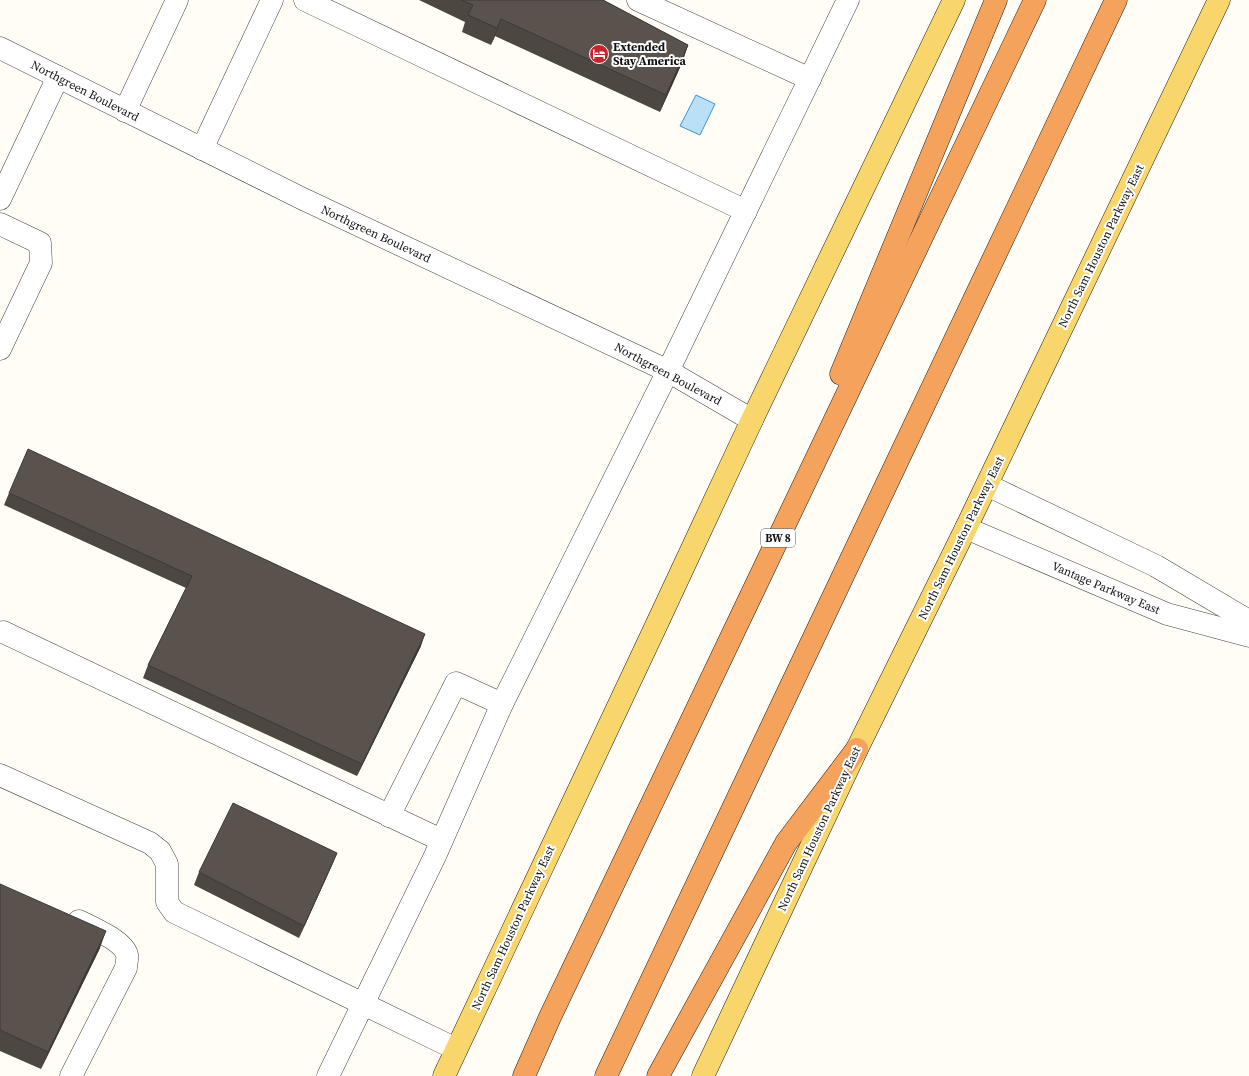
<svg xmlns="http://www.w3.org/2000/svg" width="1249" height="1076" font-family="'Source Serif 4',serif">
<style>
.water{fill:#b9e0f7;stroke:#3f96cf}
.lines{fill:none;stroke-linecap:round;stroke-linejoin:round}
.minor-casing{stroke:#444;stroke-width:23}
.major-casing{stroke:#222;stroke-width:23}
.highway-casing{stroke:#222;stroke-width:23}
.minor{stroke:#fff;stroke-width:22}
.major{stroke:#f9d66b;stroke-width:22}
.highway{stroke:#f5a25d;stroke-width:22}
.wall{fill:#4d4742}
.shaded-wall{fill:#3f3936}
.building{fill:#5a524d;stroke:#3f3936}
.labels{text-anchor:middle;stroke-width:4;stroke-linejoin:round;paint-order:stroke}
.shield{fill:#fff;stroke:#585858;stroke-width:1}
.shield-label{font-size:11px;font-weight:bold;fill:#111}
.poi-label{font-size:12px;font-weight:bold;fill:#111;stroke:#fff;text-anchor:start}
.street-label{font-size:12px;fill:#111;stroke:#fff}
</style>
<rect width="100%" height="100%" fill="#fffdf5"/>
<path class="water" d="M 696,95 L 715,104 L 700,135 L 680,126 Z"/>
<g class="lines">
<g class="minor-casing">
<g id="minor">
<path d="M 305,0 L 746,211"/>
<path d="M 638,0 L 810,79"/>
<path d="M 0,48 L 301,198 L 668,371 L 752,420"/>
<path d="M 125,111 L 177,0"/>
<path d="M 202,149 L 272,0"/>
<path d="M 0,199 L 58,77"/>
<path d="M 0,224 L 40,243 L 41,263 L 0,349"/>
<path d="M 987,485 L 1156,566 L 1249,621"/>
<path d="M 966,528 L 1167,614 L 1249,636"/>
<path d="M 3,632 L 441,840"/>
<path d="M 0,775 L 150,843 L 160,851 L 167,864 L 167,902 L 174,912 L 456,1049"/>
<path d="M 389,816 L 456,683 L 502,704"/>
<path d="M 71,1076 L 126,968 C 126,964 128,958 127,955 C 124,941 91,927 79,921"/>
<path d="M 328,1076 L 435,856 L 502,704 L 668,371 L 848,0"/>
</g>
</g>
<g class="major-casing">
<g id="major">
<path d="M 444,1076 L 655,628 L 752,420 L 954,0"/>
<path d="M 703,1076 L 857,749 L 966,528 L 1219,0"/>
</g>
</g>
<g class="highway-casing">
<g id="highway">
<path d="M 841,374 L 996,0"/>
<path d="M 524,1076 L 550,1017 L 1035,0"/>
<path d="M 606,1076 L 1116,0"/>
<path d="M 658,1076 L 786,843 L 857,749"/>
</g>
</g>
<use href="#minor" class="minor"/>
<use href="#major" class="major"/>
<use href="#highway" class="highway"/>
</g>
<g class="wall">
<path d="M 419,0 L 603,0 L 688,45 L 682,63 L 660,112 L 495,36 L 491,45 L 462,32 L 465,22 Z"/>
<path d="M 9,493 L 421,646 L 357,776 L 143,678 L 148,665 L 186,588 L 4,505 Z"/>
<path d="M 337,853 L 332,865 L 299,938 L 194,885 L 199,872 Z"/>
<path d="M 0,884 L 100,948 L 41,1069 L 0,1051 Z"/>
</g>
<g class="shaded-wall">
<path d="M 501,19 L 495,36 L 491,45 L 497,28 Z"/>
<path d="M 688,45 L 682,63 L 660,112 L 666,95 Z"/>
<path d="M 425,634 L 421,646 L 357,776 L 362,764 Z"/>
<path d="M 337,853 L 332,865 L 299,938 L 304,926 Z"/>
<path d="M 106,931 L 100,948 L 41,1069 L 48,1052 Z"/>
</g>
<g class="building">
<path d="M 461,0 L 603,0 L 688,45 L 666,95 L 501,19 L 497,28 L 468,15 L 473,5 Z"/>
<path d="M 28,449 L 425,634 L 362,764 L 148,665 L 192,576 L 9,493 Z"/>
<path d="M 233,803 L 337,853 L 304,926 L 199,872 Z"/>
<path d="M 0,884 L 106,931 L 48,1052 L 0,1030 Z"/>
</g>
<defs>
<g id="hotel-disc" transform="scale(1)"><circle r="9.5" fill="#c4262e" stroke="#fff"/><path d="M-6-4.5h1.5V1H6V5H4.5V3h-9V5H-6ZM-4 0a1.8 1.8 0 1 1 3.6 0ZM.5 0V-2.5h3Q6-2.5 6 0Z" fill="#fff"/></g>
</defs>
<g fill-rule="evenodd">
<use href="#hotel-disc" x="599" y="54"/>
</g>
<g class="labels">
<rect class="shield" x="761" y="529" width="34" height="18" rx="3"/>
<g class="shield-label">
<text x="778" y="542">BW 8</text>
</g>
<g class="poi-label">
<text x="613" y="51">Extended<tspan x="613" dy="14">Stay America</tspan></text>
</g>
<g class="street-label">
<text transform="translate(85 91) rotate(27)" y="4">Northgreen Boulevard</text>
<text transform="translate(376 234) rotate(25)" y="4">Northgreen Boulevard</text>
<text transform="translate(1101 246) rotate(-64)" y="4">North Sam Houston Parkway East</text>
<text transform="translate(668 374) rotate(28)" y="4">Northgreen Boulevard</text>
<text transform="translate(961 538) rotate(-64)" y="4">North Sam Houston Parkway East</text>
<text transform="translate(1106 588) rotate(23)" y="4">Vantage Parkway East</text>
<text transform="translate(819 829) rotate(-65)" y="4">North Sam Houston Parkway East</text>
<text transform="translate(513 928) rotate(-65)" y="4">North Sam Houston Parkway East</text>
</g>
</g>
</svg>
